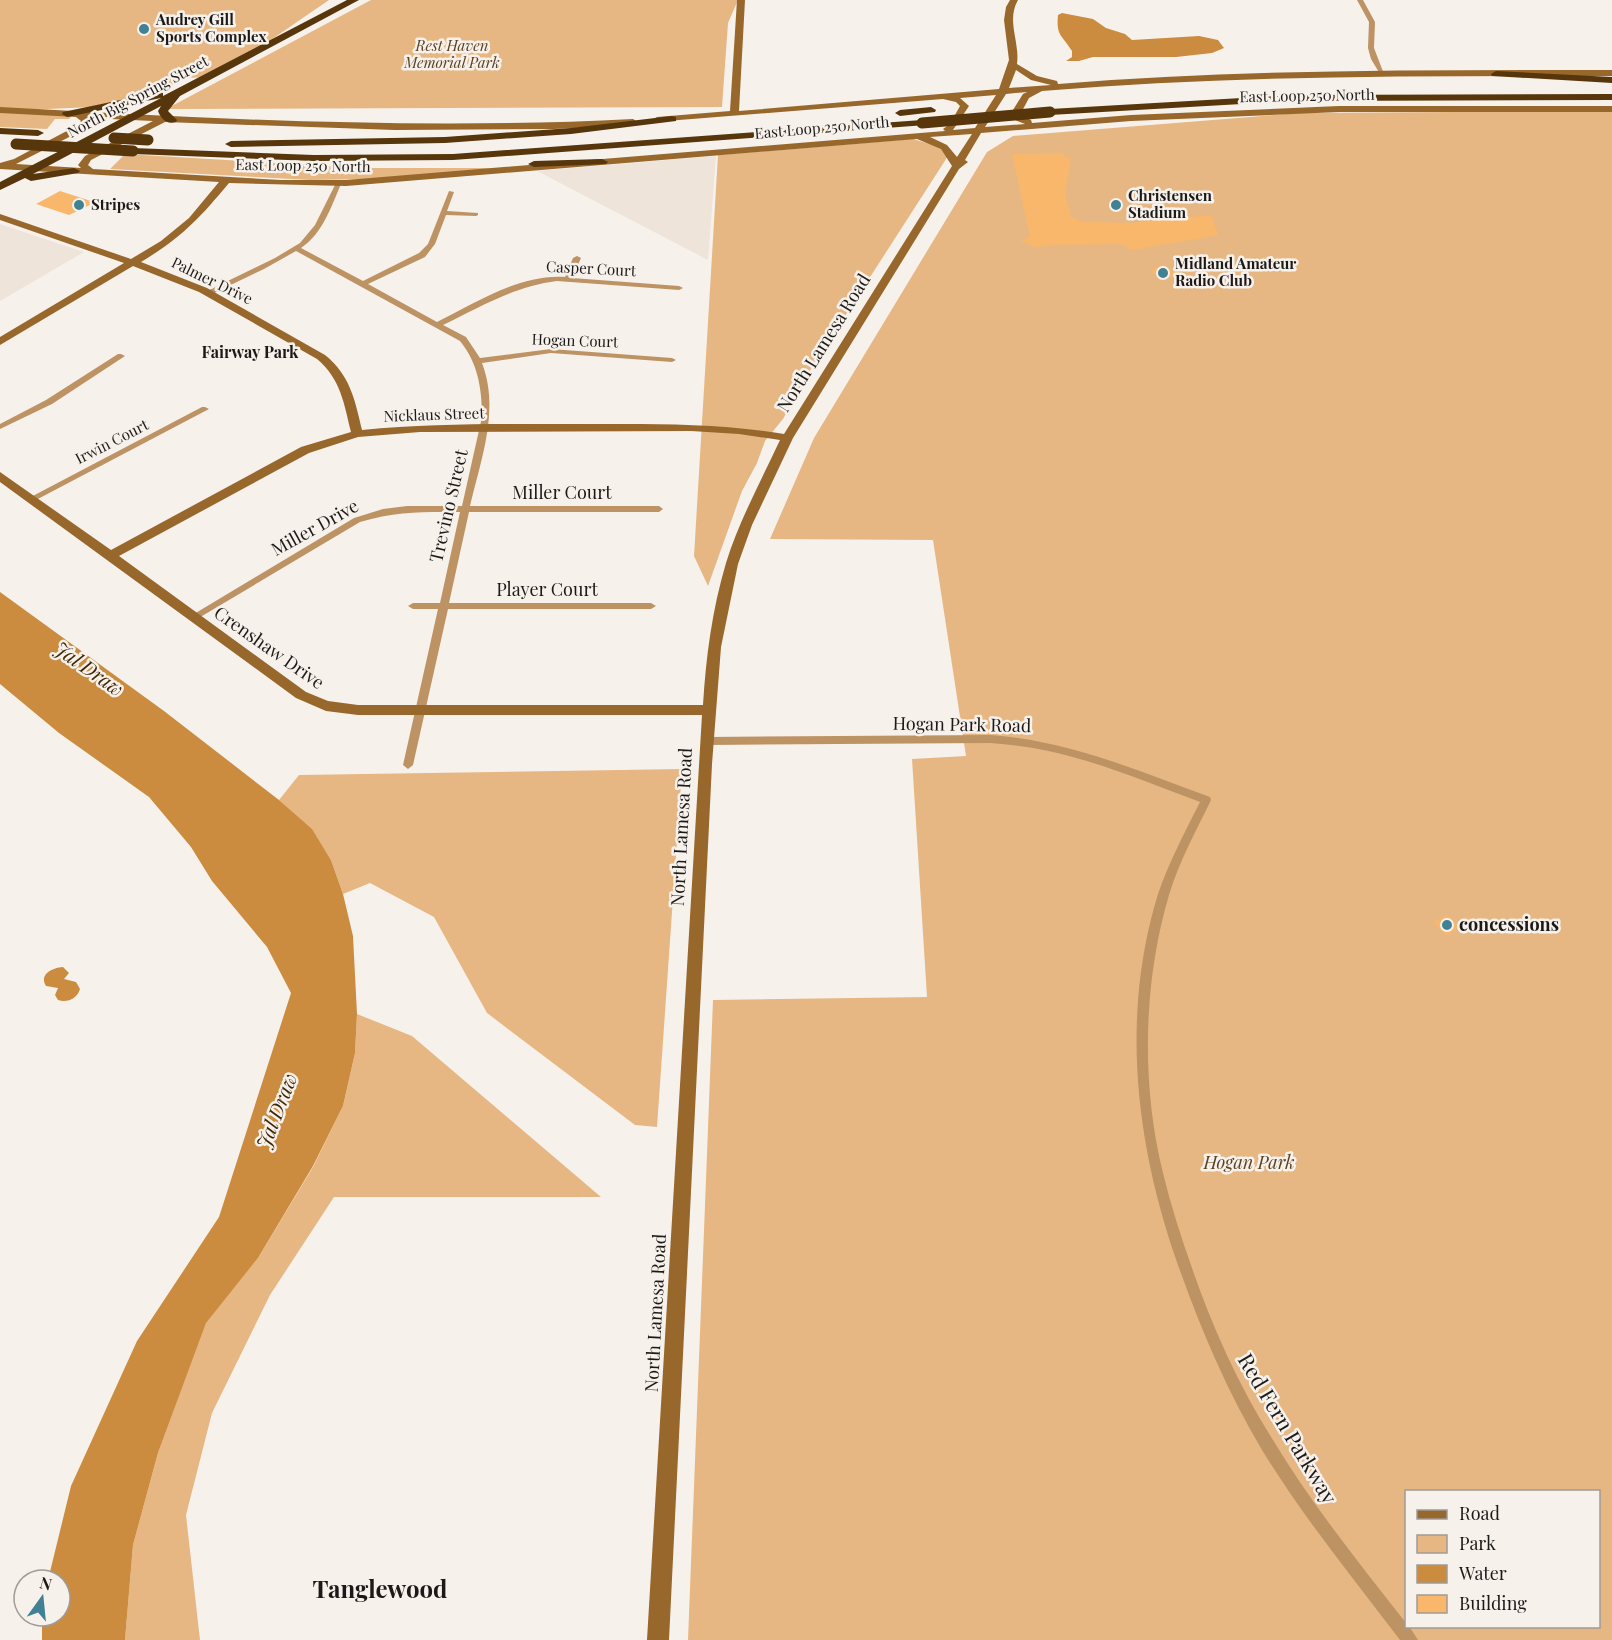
<svg xmlns="http://www.w3.org/2000/svg" width="1612" height="1640" font-family="'Playfair Display',serif">
<style>
.built{fill:#efe4d9}
.green{fill:#e7b783;fill-rule:evenodd}
.water{fill:#cb8c3f}
.building{fill:#f9b76c}
.lines{fill:none;stroke-linecap:round;stroke-linejoin:round}
.street{fill:#bd9364;fill-rule:evenodd}
.secondary{fill:#98672b;fill-rule:evenodd}
.highway{fill:#56360a;fill-rule:evenodd}
.highway-bridge{stroke:#56360a;stroke-width:11}
.poi-dot{fill:#408194;stroke:#f7f1ec;stroke-width:2}
.labels{text-anchor:middle;stroke-width:5;stroke-linejoin:round;paint-order:stroke}
.far-poi-label{font-size:15px;font-weight:bold;fill:#1c1a18;stroke:#f7f1ec;text-anchor:start}
.far-park-label{font-size:15px;font-style:italic;fill:#5d4222;stroke:#f7f1ec}
.far-street-label{font-size:15px;fill:#1c1a18;stroke:#f7f1ec}
.far-neighbourhood-label{font-size:16px;font-weight:bold;fill:#1c1a18;stroke:#f7f1ec}
.street-label{font-size:18px;fill:#1c1a18;stroke:#f7f1ec}
.poi-label{font-size:18px;font-weight:bold;fill:#1c1a18;stroke:#f7f1ec;text-anchor:start}
.park-label{font-size:18px;font-style:italic;fill:#5d4222;stroke:#f7f1ec}
.water-label{font-size:20px;font-style:italic;fill:#402604;stroke:#f7f1ec}
.near-street-label{font-size:21px;fill:#1c1a18;stroke:#f7f1ec}
.near-neighbourhood-label{font-size:24px;font-weight:bold;fill:#1c1a18;stroke:#f7f1ec}
</style>
<rect width="100%" height="100%" fill="#f7f1ec"/>
<g class="built">
<path d="M 716,156 L 708,260 L 537,171 Z"/>
<path d="M 0,224 L 84,252 L 0,301 Z"/>
</g>
<g class="green">
<path d="M 0,0 L 329,0 L 249,55 L 208,77 L 185,78 L 161,92 L 115,106 L 25,110 L 0,108 Z"/>
<path d="M 371,0 L 738,0 L 728,23 L 722,107 L 166,109 Z"/>
<path d="M 1612,111 L 1612,1640 L 688,1640 L 713,1000 L 927,997 L 912,759 L 966,756 L 933,540 L 770,539 L 814,438 L 987,152 L 1013,136 L 1299,113 ZM 1406,1492 L 1598,1492 L 1598,1626 L 1406,1626 Z"/>
<path d="M 0,112 L 72,116 L 69,119 L 55,119 L 47,129 L 0,127 Z"/>
<path d="M 913,139 L 943,148 L 948,156 L 809,372 L 783,419 L 765,441 L 757,463 L 742,491 L 708,586 L 694,556 L 718,155 Z"/>
<path d="M 125,154 L 361,168 L 497,168 L 374,179 L 310,180 L 110,169 Z"/>
<path d="M 682,769 L 657,1127 L 635,1125 L 487,1013 L 434,917 L 370,883 L 343,894 L 331,860 L 312,830 L 279,800 L 299,775 Z"/>
<path d="M 357,1014 L 412,1036 L 601,1197 L 334,1197 L 270,1295 L 212,1413 L 186,1515 L 200,1640 L 125,1640 L 133,1545 L 158,1453 L 188,1371 L 206,1322 L 258,1258 L 313,1167 L 343,1106 L 355,1053 Z"/>
</g>
<g class="water">
<path d="M 1062,13 L 1093,19 L 1106,28 L 1125,34 L 1132,40 L 1199,36 L 1218,40 L 1224,48 L 1212,53 L 1176,57 L 1093,57 L 1079,61 L 1066,61 L 1072,57 L 1072,51 C 1062,35 1056,36 1058,15 Z"/>
<path d="M 0,592 L 164,711 L 279,800 L 312,829 L 331,860 L 343,894 L 353,936 L 357,1014 L 355,1053 L 343,1106 L 313,1166 L 258,1258 L 206,1323 L 158,1453 L 133,1545 L 125,1640 L 42,1640 L 42,1616 L 60,1616 L 60,1580 L 48,1580 L 71,1486 L 137,1341 L 219,1217 L 291,993 L 267,947 L 212,881 L 191,847 L 149,797 L 59,733 L 0,684 Z"/>
<path d="M 63,967 L 69,973 L 64,979 L 76,982 L 80,989 C 77,999 67,1003 58,1000 L 55,995 L 58,988 L 46,986 C 39,974 52,968 63,967 Z"/>
</g>
<g class="building">
<path d="M 1063,153 L 1065,157 L 1071,157 L 1065,194 L 1071,217 L 1084,222 L 1132,223 L 1211,215 L 1218,235 L 1132,250 L 1121,244 L 1046,245 L 1037,248 L 1021,241 L 1030,236 L 1012,154 Z"/>
<path d="M 60,191 L 94,202 L 94,203 L 69,215 L 36,204 Z"/>
<path d="M 1161,265 L 1178,273 L 1166,279 L 1149,272 Z"/>
<path d="M 1447,915 L 1460,928 L 1446,935 L 1433,922 Z"/>
</g>
<g class="lines">
<g class="street">
<path d="M 1357,0 L 1363,0 L 1375,22 L 1374,48 L 1384,74 L 1380,74 L 1371,59 L 1368,48 L 1369,22 Z"/>
<path d="M 336,183 L 341,184 C 331,207 323,233 301,248 L 363,281 L 419,253 L 428,244 L 449,191 L 454,192 L 447,211 L 478,213 L 478,215 L 476,216 L 446,215 L 435,244 L 425,257 L 368,284 L 437,322 C 476,303 519,274 565,277 L 573,258 L 577,256 L 581,258 L 572,278 L 679,286 L 683,288 L 679,290 L 557,281 C 515,286 480,307 443,325 L 466,337 L 480,358 L 551,349 L 672,358 L 676,360 L 672,362 L 551,353 L 482,363 C 500,410 481,459 470,506 L 659,506 L 663,509 L 659,512 L 469,512 L 449,603 L 651,603 L 656,606 L 651,609 L 448,609 L 413,765 L 408,769 L 403,765 L 438,609 L 413,609 L 408,606 L 413,603 L 440,603 L 460,512 C 423,512 397,511 360,522 L 197,619 L 191,619 L 189,617 L 354,518 L 383,509 L 407,506 L 462,506 L 482,417 C 482,389 478,363 460,341 L 296,251 L 264,269 L 210,295 L 203,293 L 275,258 L 300,243 L 315,225 Z"/>
<path d="M 118,354 L 121,354 L 125,356 L 52,404 L 0,429 L 0,424 L 46,400 Z"/>
<path d="M 202,407 L 205,407 L 209,409 L 34,501 L 28,501 L 27,499 Z"/>
<path d="M 990,735 C 1070,741 1136,770 1210,797 L 1211,800 C 1196,831 1179,862 1169,895 C 1143,983 1141,1084 1163,1173 C 1171,1206 1181,1237 1192,1268 C 1213,1329 1239,1386 1273,1440 C 1312,1505 1360,1564 1406,1623 L 1406,1626 L 1409,1626 L 1418,1640 L 1400,1640 C 1353,1578 1303,1517 1262,1450 C 1227,1391 1201,1330 1178,1265 C 1136,1146 1120,1017 1158,894 C 1169,862 1185,832 1200,802 C 1128,775 1068,748 990,743 L 707,745 L 702,741 L 707,737 Z"/>
</g>
<path class="secondary" d="M 737,0 L 745,0 L 739,111 L 999,89 L 1009,60 L 1004,20 L 1006,7 L 1010,0 L 1018,0 C 1006,21 1020,41 1017,64 L 1037,76 L 1057,81 L 1058,84 C 1242,69 1427,70 1612,70 L 1612,76 C 1422,76 1232,75 1042,91 L 1029,98 L 1021,113 L 1022,116 L 1031,120 L 1032,123 L 1131,115 L 1339,106 L 1612,106 L 1612,112 L 1339,112 L 1131,121 L 981,133 L 965,160 L 968,162 L 959,169 L 793,438 L 752,525 L 738,564 L 721,647 L 712,764 L 669,1640 L 647,1640 L 702,715 L 358,715 L 326,711 L 296,698 L 0,482 L 0,472 L 111,550 L 301,447 L 351,432 C 344,404 341,379 317,359 L 199,292 L 133,266 L 0,345 L 0,337 L 124,263 L 0,220 L 0,214 L 131,259 L 161,241 L 189,218 L 219,182 L 0,169 L 0,163 L 14,159 L 78,125 L 81,121 L 76,117 L 0,113 L 0,107 C 211,119 421,130 633,119 L 638,122 L 633,125 L 554,129 L 395,130 L 165,122 L 91,160 L 88,165 L 93,169 L 281,180 L 346,180 L 945,131 L 943,129 L 950,124 L 960,106 L 956,102 L 943,99 L 654,122 L 652,120 L 657,117 L 730,111 ZM 1016,70 L 1031,80 L 1051,85 L 1009,88 ZM 1027,92 L 1023,94 L 1011,113 L 1015,120 L 1025,124 L 985,127 L 1006,94 ZM 996,95 L 975,128 L 953,130 L 969,106 L 960,98 ZM 89,118 L 153,121 L 85,156 L 78,165 L 81,168 L 16,164 L 85,129 L 91,120 ZM 972,134 L 957,157 L 947,145 L 930,137 ZM 917,139 L 941,149 L 952,166 L 784,434 C 712,422 641,424 568,424 C 499,424 431,423 362,430 C 355,400 350,375 325,355 L 207,288 L 141,262 C 182,237 199,219 229,183 L 346,186 ZM 691,431 L 739,434 L 780,440 C 761,481 739,521 726,563 C 712,610 706,657 703,705 L 358,705 L 328,701 L 306,692 L 119,556 L 309,453 L 358,437 L 420,432 Z"/>
<g class="highway">
<path d="M 347,0 L 359,0 L 180,96 L 168,111 L 177,120 L 176,122 C 167,125 161,119 158,111 L 161,106 L 33,174 L 74,168 L 80,171 L 78,173 L 31,181 L 25,178 L 0,190 L 0,182 L 161,98 L 67,117 L 62,114 L 63,112 L 159,92 L 163,93 L 163,96 Z"/>
<path d="M 1496,71 L 1612,77 L 1612,83 L 1492,76 L 1491,74 Z"/>
<path d="M 1612,94 L 1612,100 L 1296,101 L 1050,115 L 1045,112 L 1050,109 L 1296,95 Z"/>
<path d="M 931,107 L 936,110 L 935,112 L 900,116 L 895,113 L 900,110 Z"/>
<path d="M 672,116 L 676,117 L 676,121 L 571,134 L 445,143 L 231,147 L 225,144 L 231,141 L 445,137 L 571,128 Z"/>
<path d="M 922,120 L 927,123 L 926,125 L 453,160 L 314,161 L 133,154 L 127,151 L 133,148 L 314,155 L 453,154 Z"/>
<path d="M 0,128 L 38,130 L 44,133 L 38,136 L 0,134 Z"/>
<path d="M 602,159 L 608,162 L 606,164 L 534,167 L 528,164 L 534,161 Z"/>
</g>
<g class="highway-bridge">
<path d="M 922,123 L 1050,112"/>
<path d="M 114,138 L 148,140"/>
<path d="M 16,144 L 133,151"/>
</g>
</g>
<g class="poi-dot">
<circle cx="144" cy="29" r="6"/>
<circle cx="79" cy="205" r="6"/>
<circle cx="1116" cy="205" r="6"/>
<circle cx="1163" cy="273" r="6"/>
<circle cx="1447" cy="925" r="6"/>
</g>
<g class="labels">
<g class="far-poi-label">
<text x="156" y="25">Audrey Gill<tspan x="156" dy="17">Sports Complex</tspan></text>
<text x="1128" y="201">Christensen<tspan x="1128" dy="17">Stadium</tspan></text>
<text x="91" y="210">Stripes</text>
<text x="1175" y="269">Midland Amateur<tspan x="1175" dy="17">Radio Club</tspan></text>
</g>
<g class="far-park-label">
<text x="452" y="51">Rest Haven<tspan x="452" dy="17">Memorial Park</tspan></text>
</g>
<g class="far-street-label">
<text transform="translate(1307 96) rotate(-1)" y="5">East Loop 250 North</text>
<text transform="translate(138 97) rotate(-28)" y="5">North Big Spring Street</text>
<text transform="translate(822 128) rotate(-5)" y="5">East Loop 250 North</text>
<text transform="translate(303 166) rotate(1)" y="5">East Loop 250 North</text>
<text transform="translate(591 269) rotate(3)" y="5">Casper Court</text>
<text transform="translate(212 281) rotate(26)" y="5">Palmer Drive</text>
<text transform="translate(575 341) rotate(2)" y="5">Hogan Court</text>
<text transform="translate(434 415) rotate(-2)" y="5">Nicklaus Street</text>
<text transform="translate(112 442) rotate(-27)" y="5">Irwin Court</text>
</g>
<g class="far-neighbourhood-label">
<text x="250" y="358">Fairway Park</text>
</g>
<g class="street-label">
<text transform="translate(824 343) rotate(-58)" y="6">North Lamesa Road</text>
<text x="562" y="499">Miller Court</text>
<text transform="translate(449 506) rotate(-77)" y="6">Trevino Street</text>
<text transform="translate(315 528) rotate(-29)" y="6">Miller Drive</text>
<text x="547" y="596">Player Court</text>
<text transform="translate(269 648) rotate(35)" y="6">Crenshaw Drive</text>
<text transform="translate(962 725) rotate(1)" y="6">Hogan Park Road</text>
<text transform="translate(682 827) rotate(-87)" y="6">North Lamesa Road</text>
<text transform="translate(656 1313) rotate(-87)" y="6">North Lamesa Road</text>
</g>
<g class="poi-label">
<text x="1459" y="931">concessions</text>
</g>
<g class="park-label">
<text x="1249" y="1169">Hogan Park</text>
</g>
<g class="water-label">
<text transform="translate(89 669) rotate(35)" y="7">Jal Draw</text>
<text transform="translate(277 1111) rotate(-69)" y="7">Jal Draw</text>
</g>
<g class="near-street-label">
<text transform="translate(1287 1429) rotate(59)" y="7">Red Fern Parkway</text>
</g>
<g class="near-neighbourhood-label">
<text x="380" y="1598">Tanglewood</text>
</g>
</g>
<rect x="1405" y="1490" width="195" height="138" fill="#f7f1ec" stroke="#9f9b97" stroke-width="1.5"/>
<rect x="1417" y="1510" width="30" height="9" fill="#98672b" stroke="#9f9b97" stroke-width="1.5"/>
<text x="1459" y="1520" font-size="18" fill="#1c1a18">Road</text>
<rect x="1417" y="1535" width="30" height="18" fill="#e7b783" stroke="#9f9b97" stroke-width="1.5"/>
<text x="1459" y="1550" font-size="18" fill="#1c1a18">Park</text>
<rect x="1417" y="1565" width="30" height="18" fill="#cb8c3f" stroke="#9f9b97" stroke-width="1.5"/>
<text x="1459" y="1580" font-size="18" fill="#1c1a18">Water</text>
<rect x="1417" y="1595" width="30" height="18" fill="#f9b76c" stroke="#9f9b97" stroke-width="1.5"/>
<text x="1459" y="1610" font-size="18" fill="#1c1a18">Building</text>
<g transform="translate(42 1598) rotate(15)"><circle r="28" fill="#f7f1ec" stroke="#9f9b97" stroke-width="1.5"/>
<path d="M0-4.5L10 22L0 15L-10 22Z" fill="#408194"/>
<text y="-9" font-size="16" font-weight="bold" text-anchor="middle" fill="#1c1a18">N</text>
</g>
</svg>
